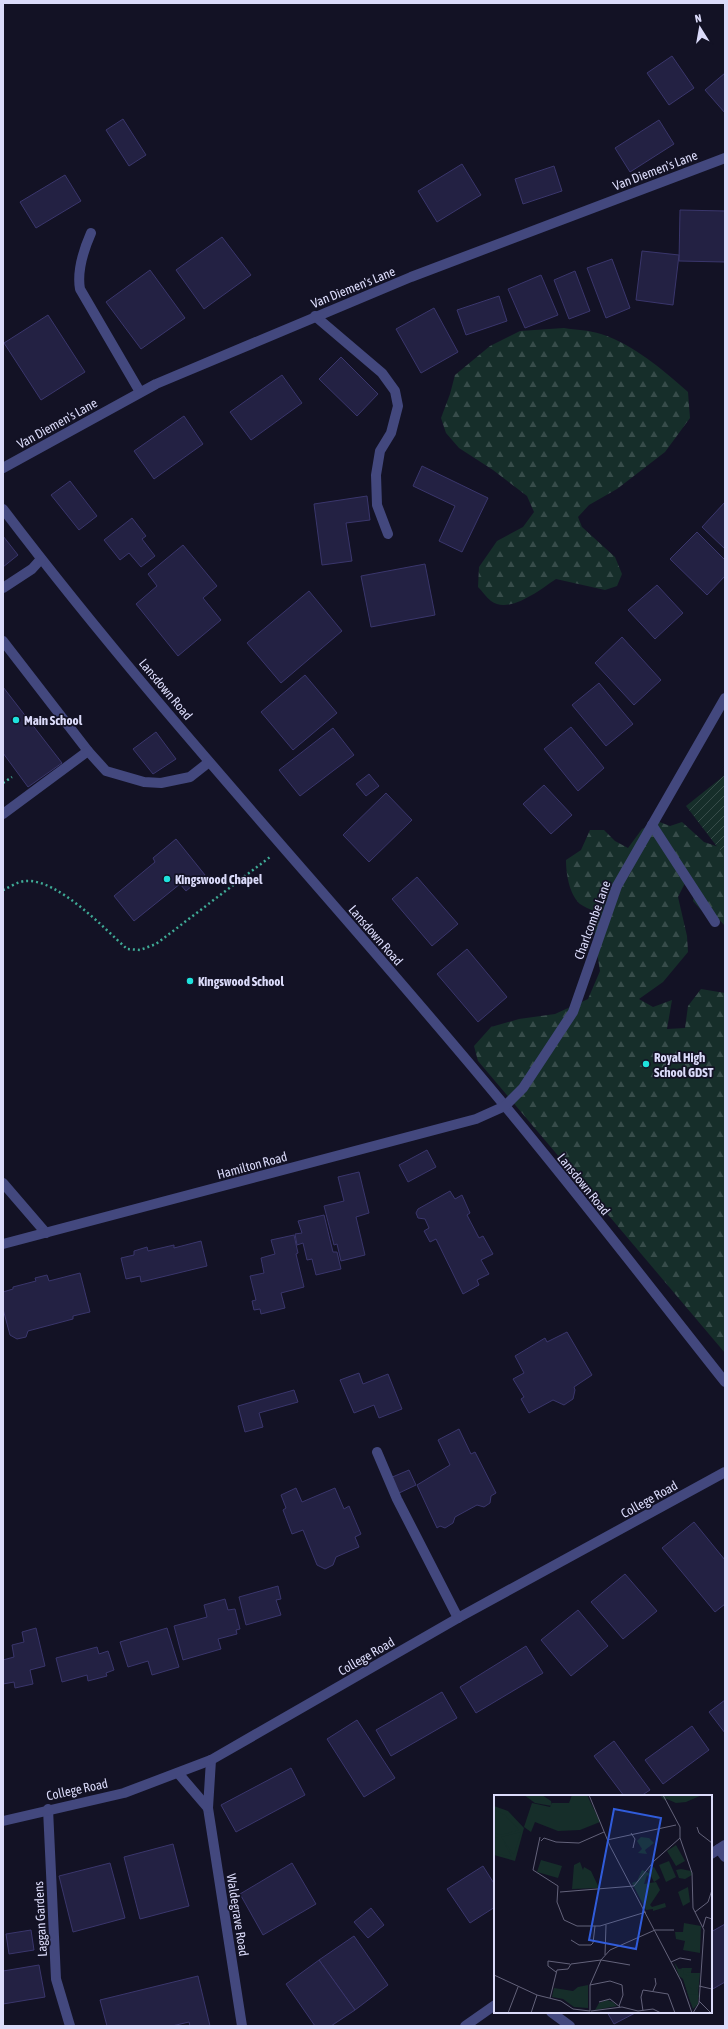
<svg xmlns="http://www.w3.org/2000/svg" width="728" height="2029" font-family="'Asap Condensed',sans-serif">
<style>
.forest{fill:url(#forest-firs)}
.garden{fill:url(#garden-furrows)}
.building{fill:#232143;stroke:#3a366c}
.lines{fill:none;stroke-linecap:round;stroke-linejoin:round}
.path{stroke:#3faa96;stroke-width:2.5;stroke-dasharray:2 3;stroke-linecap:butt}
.minor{stroke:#43487e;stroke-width:10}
.poi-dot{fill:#1fe2dd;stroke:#131225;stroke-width:1.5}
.labels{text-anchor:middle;stroke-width:3.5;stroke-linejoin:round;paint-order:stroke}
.street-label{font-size:13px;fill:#dbdbfa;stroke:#131225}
.poi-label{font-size:13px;font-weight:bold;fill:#dbdbfa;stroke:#131225;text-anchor:start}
.inset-road{fill:none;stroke:#63627a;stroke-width:1}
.view{fill:#305cdb;fill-opacity:0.15;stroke:#305cdb;stroke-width:2}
.inset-edge{fill:none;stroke:#dbdbfa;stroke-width:2}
</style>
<defs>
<pattern id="forest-firs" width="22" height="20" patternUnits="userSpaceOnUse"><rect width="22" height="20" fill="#162e2a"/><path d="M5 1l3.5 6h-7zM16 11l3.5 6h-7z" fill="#374c4a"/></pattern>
<pattern id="garden-furrows" width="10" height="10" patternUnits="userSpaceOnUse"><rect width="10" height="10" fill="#162e2a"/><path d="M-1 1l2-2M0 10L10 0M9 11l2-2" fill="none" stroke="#374c4a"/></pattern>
</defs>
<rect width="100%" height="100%" fill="#131225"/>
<g class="forest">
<path d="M 564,328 C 576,330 589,330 601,334 C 633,344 663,370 688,392 L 690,418 L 665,452 L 617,489 L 589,505 L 578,517 L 582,527 L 615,557 L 622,574 L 617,586 L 605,590 L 556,579 C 541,589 509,615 491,601 C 486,597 482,591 478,587 L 479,567 L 497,541 L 523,527 L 534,512 L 527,496 L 493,470 L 459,448 L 446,433 L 441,418 L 450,394 L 455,375 L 490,346 L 520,331 Z"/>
<path d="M 657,821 L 670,826 L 682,822 L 704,842 L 725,849 L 725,926 L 713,913 L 701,910 L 693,901 L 695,891 L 686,881 L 678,897 L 687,936 L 688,952 L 663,982 L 639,999 L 653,1007 L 672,1000 L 667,1029 L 685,1028 L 688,1006 L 701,989 L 725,993 L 725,1353 L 478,1061 L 474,1046 L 491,1027 L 519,1019 L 555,1014 L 588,999 L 600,971 L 595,940 L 594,911 C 590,909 584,907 580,904 C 569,894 566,873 566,860 L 581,850 L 590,830 L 604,830 L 615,841 L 628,848 L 642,829 Z"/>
</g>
<path class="garden" d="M 725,775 L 725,857 L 686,806 Z"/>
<g class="building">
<path d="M 672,56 L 694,88 L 669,105 L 647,73 Z"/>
<path d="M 725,73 L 725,113 L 705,90 Z"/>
<path d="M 123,119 L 146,155 L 129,166 L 106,130 Z"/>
<path d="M 659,120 L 674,144 L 630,172 L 615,148 Z"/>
<path d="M 462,164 L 481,195 L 437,222 L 418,191 Z"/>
<path d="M 554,166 L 562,191 L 523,204 L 515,179 Z"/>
<path d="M 65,175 L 81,201 L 36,228 L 20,202 Z"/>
<path d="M 680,210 L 725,211 L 725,262 L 679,261 Z"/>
<path d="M 222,237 L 251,275 L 204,309 L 176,270 Z"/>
<path d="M 642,251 L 679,255 L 673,305 L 636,300 Z"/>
<path d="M 612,259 L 630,308 L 606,318 L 587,268 Z"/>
<path d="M 150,270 L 185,318 L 141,349 L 106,302 Z"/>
<path d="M 575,271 L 590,311 L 569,319 L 554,280 Z"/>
<path d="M 541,275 L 558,315 L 525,328 L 508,289 Z"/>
<path d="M 499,296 L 507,321 L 466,335 L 457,310 Z"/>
<path d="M 434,308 L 458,352 L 421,373 L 396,329 Z"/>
<path d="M 48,315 L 85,372 L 41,400 L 4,343 Z"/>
<path d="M 341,357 L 378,394 L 357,416 L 319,379 Z"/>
<path d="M 282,375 L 302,403 L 251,440 L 230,412 Z"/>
<path d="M 184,416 L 203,444 L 154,479 L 134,451 Z"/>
<path d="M 422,466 L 488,498 L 462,552 L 439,541 L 455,506 L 413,486 Z"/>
<path d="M 70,481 L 97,516 L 79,530 L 51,495 Z"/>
<path d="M 367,496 L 370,520 L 346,523 L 352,561 L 322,565 L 314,504 Z"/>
<path d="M 725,502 L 725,549 L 702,527 Z"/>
<path d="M 132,518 L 146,536 L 142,539 L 155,556 L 141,567 L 129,553 L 120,560 L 104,540 Z"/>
<path d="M 697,532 L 725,560 L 725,576 L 707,595 L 670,559 Z"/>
<path d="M 3,536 L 18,555 L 3,567 Z"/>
<path d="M 183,545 L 217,586 L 203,598 L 221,620 L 178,656 L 136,604 L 157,586 L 148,574 Z"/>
<path d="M 425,564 L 435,615 L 371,627 L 361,576 Z"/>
<path d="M 657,585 L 683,613 L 655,639 L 628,610 Z"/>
<path d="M 309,591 L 342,631 L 281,683 L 247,643 Z"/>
<path d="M 622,637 L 661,680 L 634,705 L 595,663 Z"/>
<path d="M 305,675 L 337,713 L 293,750 L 261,712 Z"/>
<path d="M 599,683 L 633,724 L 606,746 L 572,705 Z"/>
<path d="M 3,687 L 62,763 L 28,787 L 3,753 Z"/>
<path d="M 571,727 L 604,768 L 578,791 L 544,749 Z"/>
<path d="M 333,728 L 354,755 L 300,796 L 279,770 Z"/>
<path d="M 156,732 L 176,759 L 153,774 L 133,749 Z"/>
<path d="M 369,774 L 379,786 L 366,796 L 356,784 Z"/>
<path d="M 544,785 L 572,815 L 551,834 L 523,804 Z"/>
<path d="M 386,793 L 412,820 L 369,862 L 343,835 Z"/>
<path d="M 176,839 L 205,875 L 186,891 L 180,884 L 134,921 L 114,896 L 155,862 L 153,858 Z"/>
<path d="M 417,877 L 458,924 L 432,946 L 392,899 Z"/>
<path d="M 467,949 L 507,997 L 478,1022 L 437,974 Z"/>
<path d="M 427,1150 L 436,1167 L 408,1182 L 399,1165 Z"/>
<path d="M 359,1172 L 369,1213 L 356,1217 L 365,1255 L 341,1261 L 337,1244 L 334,1245 L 324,1206 L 344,1201 L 338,1177 Z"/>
<path d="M 450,1191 L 455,1199 L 462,1195 L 470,1213 L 467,1215 L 479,1238 L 483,1236 L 493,1254 L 481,1260 L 489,1274 L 477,1280 L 479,1285 L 463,1294 L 436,1239 L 430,1242 L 424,1231 L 429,1228 L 425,1219 L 418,1218 L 416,1213 L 418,1209 Z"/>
<path d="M 324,1215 L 333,1252 L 337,1252 L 341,1269 L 316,1275 L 312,1259 L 307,1260 L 303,1243 L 297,1245 L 295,1234 L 302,1233 L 298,1221 Z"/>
<path d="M 294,1235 L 298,1253 L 296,1254 L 304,1287 L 281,1293 L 285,1308 L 261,1314 L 260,1309 L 254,1310 L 252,1301 L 256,1300 L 250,1276 L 264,1273 L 261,1258 L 275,1254 L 271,1240 Z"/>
<path d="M 201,1241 L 207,1266 L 141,1282 L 140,1276 L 126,1279 L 121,1258 L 134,1255 L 134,1251 L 147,1247 L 148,1251 L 174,1245 L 174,1248 Z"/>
<path d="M 80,1273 L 90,1312 L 73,1316 L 73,1319 L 28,1331 L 26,1337 L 17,1339 L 10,1335 L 3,1309 L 3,1292 L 13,1289 L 13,1287 L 36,1281 L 35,1278 L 47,1275 L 49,1281 Z"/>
<path d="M 567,1332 L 592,1375 L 574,1387 L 575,1390 L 573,1399 L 564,1405 L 553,1400 L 529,1413 L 521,1399 L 524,1397 L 513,1379 L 524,1373 L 515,1356 L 545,1338 L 547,1342 Z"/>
<path d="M 359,1373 L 363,1384 L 388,1374 L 402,1409 L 379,1418 L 374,1405 L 354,1413 L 340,1380 Z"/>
<path d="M 294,1390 L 298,1402 L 259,1413 L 263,1427 L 245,1432 L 238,1406 Z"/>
<path d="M 459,1429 L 471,1454 L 475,1452 L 496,1493 L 491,1496 L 490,1503 L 484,1507 L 477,1505 L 455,1517 L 453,1523 L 445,1528 L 440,1526 L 437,1528 L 417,1485 L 450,1465 L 438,1440 Z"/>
<path d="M 409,1470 L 416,1485 L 397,1494 L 390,1478 Z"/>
<path d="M 296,1488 L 302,1502 L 335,1488 L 344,1509 L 349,1506 L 361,1534 L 355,1537 L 359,1547 L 336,1557 L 333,1565 L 325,1569 L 317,1565 L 303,1530 L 292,1534 L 283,1510 L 286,1508 L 281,1495 Z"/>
<path d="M 694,1522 L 725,1560 L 725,1604 L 715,1612 L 662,1548 Z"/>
<path d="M 625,1574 L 657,1611 L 623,1639 L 591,1602 Z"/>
<path d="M 278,1586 L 281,1599 L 276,1600 L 281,1615 L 246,1625 L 239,1597 Z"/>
<path d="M 225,1599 L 228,1610 L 235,1609 L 240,1629 L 236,1630 L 237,1634 L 218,1639 L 221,1649 L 183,1660 L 174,1626 L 207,1617 L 204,1605 Z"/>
<path d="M 578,1610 L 608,1646 L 571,1676 L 541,1640 Z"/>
<path d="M 36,1628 L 45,1666 L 30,1670 L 33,1684 L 15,1688 L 14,1682 L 3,1684 L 3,1660 L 14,1657 L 12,1645 L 24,1642 L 22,1632 Z"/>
<path d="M 167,1628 L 179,1667 L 152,1675 L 148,1661 L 128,1667 L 120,1642 Z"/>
<path d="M 526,1646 L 543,1673 L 476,1713 L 460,1687 Z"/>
<path d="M 97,1647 L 99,1654 L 108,1651 L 114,1670 L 106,1673 L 107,1676 L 88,1681 L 87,1675 L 62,1682 L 56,1658 Z"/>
<path d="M 442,1692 L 457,1718 L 391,1756 L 376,1730 Z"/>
<path d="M 725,1700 L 725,1733 L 709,1712 Z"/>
<path d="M 357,1720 L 395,1778 L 364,1797 L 327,1739 Z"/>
<path d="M 692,1726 L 709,1750 L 663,1784 L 645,1760 Z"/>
<path d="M 614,1741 L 650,1790 L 641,1796 L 624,1796 L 594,1756 Z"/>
<path d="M 291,1768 L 305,1795 L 236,1832 L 221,1805 Z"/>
<path d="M 173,1844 L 189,1906 L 140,1919 L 124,1857 Z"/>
<path d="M 110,1863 L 125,1918 L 73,1932 L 59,1876 Z"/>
<path d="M 292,1863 L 316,1904 L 263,1935 L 240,1894 Z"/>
<path d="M 483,1866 L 495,1885 L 495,1907 L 470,1923 L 447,1889 Z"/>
<path d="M 371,1908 L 384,1925 L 368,1938 L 354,1922 Z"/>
<path d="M 725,1924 L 725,1982 L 711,1990 L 711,1932 Z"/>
<path d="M 31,1930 L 34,1950 L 9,1954 L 6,1934 Z"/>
<path d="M 354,1936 L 388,1985 L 355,2010 L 319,1960 Z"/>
<path d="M 319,1960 L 355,2010 L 331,2026 L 315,2026 L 286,1984 Z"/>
<path d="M 39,1965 L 45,1997 L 3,2004 L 3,1971 Z"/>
<path d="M 198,1976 L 210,2026 L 190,2026 L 189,2022 L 172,2026 L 107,2026 L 100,2000 Z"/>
<path d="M 607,2012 L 637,2012 L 614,2024 Z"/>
</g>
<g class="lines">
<g class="path">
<path d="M 3,783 L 12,777"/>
<path d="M 3,890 C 10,887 19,881 26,881 C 58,879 104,928 127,949 L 140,950 L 156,944 L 270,857"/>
</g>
<g class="minor">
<path d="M 91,233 C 84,249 77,272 80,289 L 140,392"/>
<path d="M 315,316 L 382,373 L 395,391 L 398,406 L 391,433 L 380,451 L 376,475 L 377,505 L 388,534"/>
<path d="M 3,468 L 156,384 L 411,277 L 725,158"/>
<path d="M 3,509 C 160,716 339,905 505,1106 C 580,1196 652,1290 725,1382"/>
<path d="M 3,588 L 32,569 L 41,559"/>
<path d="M 3,641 L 88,751 L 106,771 L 144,782 L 161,783 L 190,777 L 209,762"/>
<path d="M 3,814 L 88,751"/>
<path d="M 652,825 L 715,922"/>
<path d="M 3,1183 L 46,1233"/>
<path d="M 3,1244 L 476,1119 L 505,1106 L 523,1088 L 573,1012 L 617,886 L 725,698"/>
<path d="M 377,1452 L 397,1499 L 458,1618"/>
<path d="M 211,1760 L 208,1808 L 242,2026"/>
<path d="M 178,1773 L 208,1808"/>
<path d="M 48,1809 L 56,1979 L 70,2026"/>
<path d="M 3,1821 L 124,1793 L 211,1760 L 458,1618 L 725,1472"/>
<path d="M 719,1849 L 725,1857"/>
<path d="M 711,1854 L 725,1845"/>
<path d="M 551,2012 L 570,2026"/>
<path d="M 465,2026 L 495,2005"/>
</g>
</g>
<g class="poi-dot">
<circle cx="16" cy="720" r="4"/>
<circle cx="167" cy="879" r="4"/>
<circle cx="190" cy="981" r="4"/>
<circle cx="646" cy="1064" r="4"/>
</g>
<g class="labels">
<g class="street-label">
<text transform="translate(655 170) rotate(-21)" y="5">Van Diemen's Lane</text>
<text transform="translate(353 287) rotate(-22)" y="5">Van Diemen's Lane</text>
<text transform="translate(57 423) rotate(-29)" y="5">Van Diemen's Lane</text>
<text transform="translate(166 689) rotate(50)" y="5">Lansdown Road</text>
<text transform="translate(592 920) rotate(-70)" y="5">Charlcombe Lane</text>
<text transform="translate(376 935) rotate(49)" y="5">Lansdown Road</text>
<text transform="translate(252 1165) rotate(-15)" y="5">Hamilton Road</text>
<text transform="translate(584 1184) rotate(51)" y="5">Lansdown Road</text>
<text transform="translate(649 1499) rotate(-29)" y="5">College Road</text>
<text transform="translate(366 1656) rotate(-30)" y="5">College Road</text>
<text transform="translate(77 1789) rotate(-12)" y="5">College Road</text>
<text transform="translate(238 1915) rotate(81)" y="5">Waldegrave Road</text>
<text transform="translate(40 1919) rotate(-93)" y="5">Laggan Gardens</text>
</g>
<g class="poi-label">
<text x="24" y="725">Main School</text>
<text x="175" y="884">Kingswood Chapel</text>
<text x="198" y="986">Kingswood School</text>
<text x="654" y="1062">Royal High<tspan x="654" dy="15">School GDST</tspan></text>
</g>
</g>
<g transform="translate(494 1795)">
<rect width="218" height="218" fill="#131225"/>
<path d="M 30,0 L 48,0 L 57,6 L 58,11 L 41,8 ZM 0,11 L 14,16 L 30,33 L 21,66 L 0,60 ZM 86,67 L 89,75 L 90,72 L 97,76 L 105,93 L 78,94 L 80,70 ZM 187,74 L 197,76 L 198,80 L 191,84 L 185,83 L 182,75 ZM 194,92 L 196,107 L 189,111 L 184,97 ZM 190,128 L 207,131 L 206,158 L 189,155 L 191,146 L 182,144 L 181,137 L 189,137 ZM 197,173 L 197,178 L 206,178 L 204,199 L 194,200 L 189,182 L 182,174 ZM 94,190 L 94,213 L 80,212 L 69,204 L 58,202 L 60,193 L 79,196 L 84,192 Z" fill="#162e2a"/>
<path d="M 78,0 L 93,0 L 106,27 L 86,35 L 64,36 L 41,27 L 37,37 L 30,32 L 38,8 L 56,12 L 58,8 L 75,8 ZM 166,0 L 208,0 L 192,7 L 182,8 L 173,4 L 170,5 ZM 0,15 L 11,20 L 25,35 L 7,40 L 0,38 ZM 27,37 L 20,59 L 20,60 L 7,42 ZM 4,42 L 10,48 L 18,62 L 0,58 L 0,43 ZM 147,42 L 155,43 L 160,48 L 151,55 L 153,59 L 144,58 L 148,54 L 143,46 ZM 148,75 L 157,79 L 156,83 L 153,80 L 150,89 L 162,87 L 166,95 L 156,110 L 158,112 L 171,108 L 172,112 L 159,116 L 159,114 L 152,115 L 138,88 L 143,86 ZM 180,167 L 186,176 L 188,173 L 198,173 L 197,177 L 193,178 L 190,175 L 189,179 L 196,181 L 193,184 L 197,188 L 194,191 L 199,195 L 202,192 L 204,196 L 205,202 L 197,208 L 189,184 L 185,181 Z" fill="#162e2a"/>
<path d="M 204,199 L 204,209 L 199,214 L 194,200 Z" fill="#162e2a"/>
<path d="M 160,72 L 166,83 L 160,87 L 154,75 ZM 113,205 L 119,207 L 123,211 L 101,215 L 105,208 Z" fill="#162e2a"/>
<path d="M 182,50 L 191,66 L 182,71 L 173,56 ZM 47,65 L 68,71 L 64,83 L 43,77 ZM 175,66 L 182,82 L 172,87 L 165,70 Z" fill="#162e2a"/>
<path class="inset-road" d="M 95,0 L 116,51 L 187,186 L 198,218M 203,32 L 205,38 L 218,48M 137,38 L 141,44 L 139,53M 46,42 L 39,75 L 64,91 L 63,107 L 70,125 L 83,131 L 106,131 L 152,117M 186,43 L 198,78 L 199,113 L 210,135 L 205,208 L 199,218M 113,45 L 182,30M 47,46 L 50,43 L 62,47 L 85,48 L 110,37M 66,97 L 140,91 L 160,66 L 186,43 L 186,32 L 169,0M 201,117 L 214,107 L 218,95M 209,132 L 212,122 L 218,124M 161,135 L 180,135M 77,145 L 85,150 L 97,150 L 99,148 L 101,131M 111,160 L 112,130M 107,165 L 136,170M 177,167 L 186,163 L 197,165M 62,177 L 54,171 L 54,166 L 76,169M 0,180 L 43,200 L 67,206 L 79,214 L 96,216M 96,190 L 116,186 L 128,190 L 129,200 L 125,211M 205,191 L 218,194M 159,196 L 162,189 L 161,183M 56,203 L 63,175 L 74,174 L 77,169 L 107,165 L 116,155 L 161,135M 205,206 L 217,218M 105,207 L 116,204 L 126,212M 96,216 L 96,190 L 107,165M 97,216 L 128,212 L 144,216 L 159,214 L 167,218M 149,216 L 147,202 L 149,195 L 174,199 L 181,218M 14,218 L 24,192M 37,218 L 43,200"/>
<path class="view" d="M 120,14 L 167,23 L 142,154 L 95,145 Z"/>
<rect width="218" height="218" class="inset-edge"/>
</g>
<rect width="728" height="2029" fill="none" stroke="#dbdbfa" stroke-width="8"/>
<g transform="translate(700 28) rotate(349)" stroke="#131225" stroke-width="3" paint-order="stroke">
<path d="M0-3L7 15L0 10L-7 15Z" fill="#dbdbfa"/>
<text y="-6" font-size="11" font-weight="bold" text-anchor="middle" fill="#dbdbfa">N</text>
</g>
</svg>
